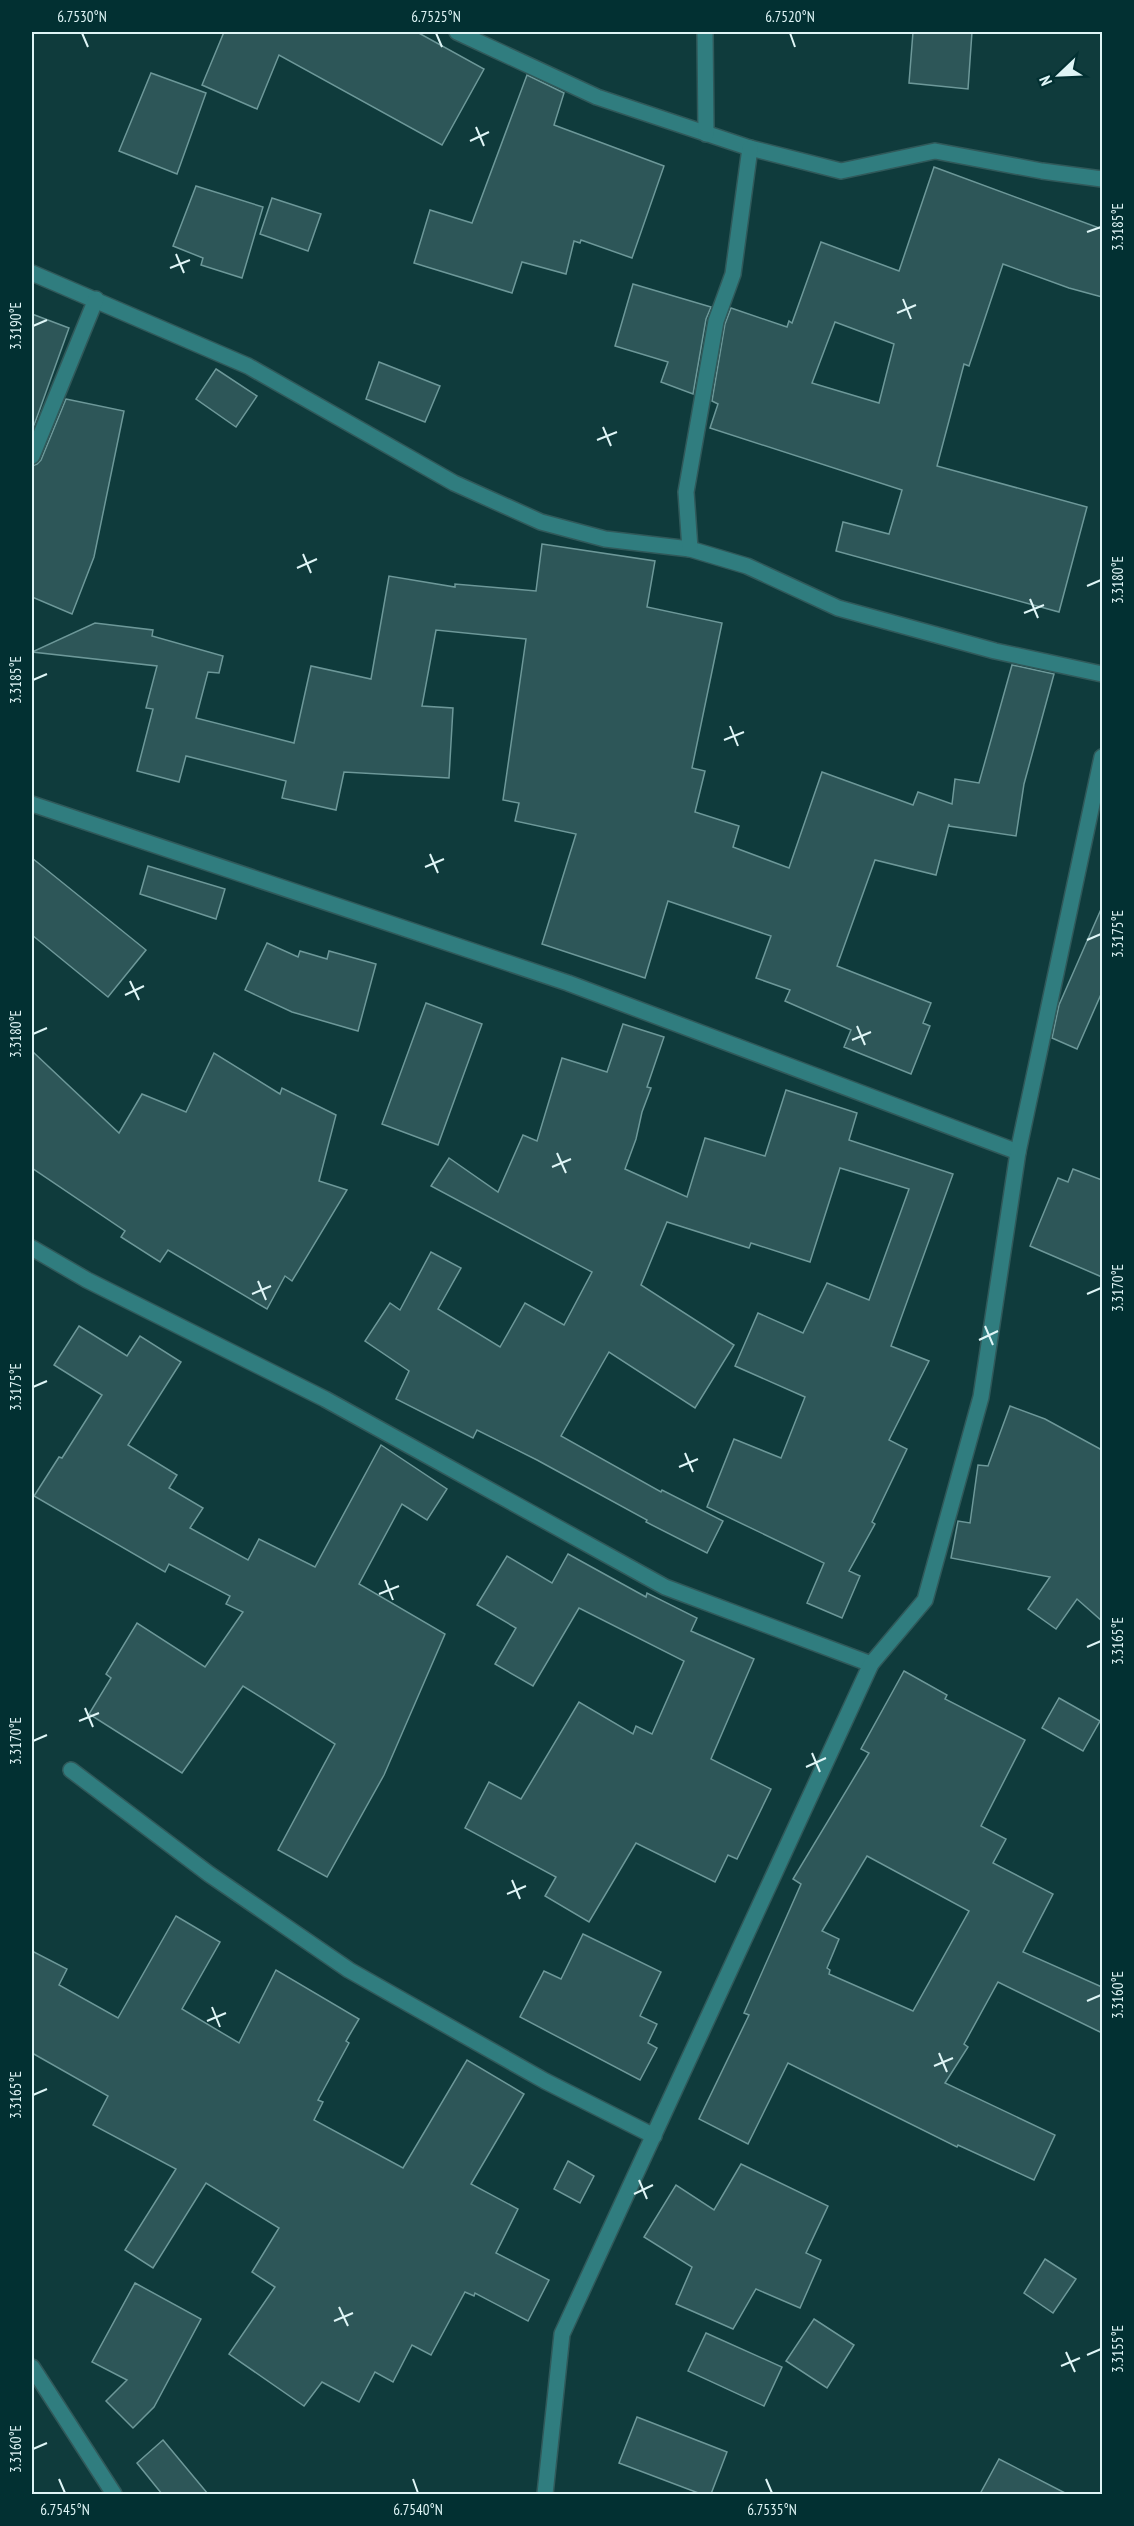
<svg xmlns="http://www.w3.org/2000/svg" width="1134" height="2526" font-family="'PT Sans Narrow',sans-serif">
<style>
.building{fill:#2d5658;stroke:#6d9899;stroke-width:1.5;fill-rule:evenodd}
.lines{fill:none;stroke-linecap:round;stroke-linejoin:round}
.street-casing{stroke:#30595a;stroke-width:18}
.street{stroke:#307d7f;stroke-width:15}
.ticks{fill:none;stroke:#dff5f6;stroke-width:2}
.neatline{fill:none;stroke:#dff5f6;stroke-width:2}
.ticks-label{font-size:15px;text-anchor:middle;fill:#dff5f6}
</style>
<rect width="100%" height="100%" fill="#0f3b3c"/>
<g class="building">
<path d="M 224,32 L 417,32 L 484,69 L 442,145 L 279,55 L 257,109 L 202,85 Z"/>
<path d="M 913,32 L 972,32 L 968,89 L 909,83 Z"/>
<path d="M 151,73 L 206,93 L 177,174 L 119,151 Z"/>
<path d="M 527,75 L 564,93 L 554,125 L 664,166 L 632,258 L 581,240 L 580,243 L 574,241 L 566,274 L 522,262 L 512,293 L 414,263 L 430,210 L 472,223 Z"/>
<path d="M 934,167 L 1102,229 L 1102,297 L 1069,288 L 1003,264 L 969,366 L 964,364 L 937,466 L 1087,507 L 1059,612 L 836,551 L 843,522 L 889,534 L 902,490 L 710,428 L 718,404 L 712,401 L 725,324 L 731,308 L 787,327 L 789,321 L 792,323 L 821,242 L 899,271 ZM 835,322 L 894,344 L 879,403 L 812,383 Z"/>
<path d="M 196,186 L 263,207 L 242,278 L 201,265 L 203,258 L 173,246 Z"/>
<path d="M 272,198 L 321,214 L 308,251 L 260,234 Z"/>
<path d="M 633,284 L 711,307 L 706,319 L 693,394 L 661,382 L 668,362 L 615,346 Z"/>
<path d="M 32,314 L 69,328 L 32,431 Z"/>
<path d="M 379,362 L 440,386 L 425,422 L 366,399 Z"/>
<path d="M 216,369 L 257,396 L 236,427 L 196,399 Z"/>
<path d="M 66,399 L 124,411 L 94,557 L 72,614 L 32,597 L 32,466 L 37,464 L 41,460 Z"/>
<path d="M 542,544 L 655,561 L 647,607 L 722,623 L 692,768 L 705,771 L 695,812 L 739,826 L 733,847 L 789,868 L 822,772 L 913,805 L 918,792 L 952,804 L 955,779 L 979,783 L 1012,665 L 1054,674 L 1024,784 L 1016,836 L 949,826 L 949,824 L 936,875 L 875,860 L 837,966 L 931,1003 L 923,1023 L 930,1026 L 911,1074 L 844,1047 L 851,1030 L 785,1001 L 790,990 L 756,978 L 771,936 L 668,901 L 645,978 L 542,944 L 576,834 L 515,821 L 519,803 L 503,800 L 526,639 L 436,630 L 422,706 L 453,708 L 449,778 L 344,772 L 336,810 L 282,798 L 286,781 L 186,756 L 179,782 L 137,771 L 153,709 L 146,708 L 157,666 L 32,652 L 95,623 L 153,630 L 152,636 L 223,656 L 219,673 L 208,672 L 196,718 L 294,743 L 311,666 L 371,679 L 389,576 L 455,587 L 455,584 L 536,591 Z"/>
<path d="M 32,858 L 146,950 L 108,997 L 32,935 Z"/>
<path d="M 148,866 L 225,889 L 216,919 L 140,894 Z"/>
<path d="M 1102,907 L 1102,992 L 1077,1049 L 1052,1038 L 1059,1005 Z"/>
<path d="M 267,943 L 298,957 L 300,951 L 327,959 L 329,951 L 376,964 L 358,1031 L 292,1012 L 245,990 Z"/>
<path d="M 426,1003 L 482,1024 L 438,1145 L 382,1124 Z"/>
<path d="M 623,1024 L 664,1037 L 647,1087 L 651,1088 L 642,1112 L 636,1139 L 625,1169 L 687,1197 L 705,1138 L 765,1156 L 786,1090 L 857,1113 L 849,1140 L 953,1174 L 891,1346 L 929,1361 L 889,1440 L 907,1449 L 872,1522 L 875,1524 L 849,1571 L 860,1576 L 842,1618 L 807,1603 L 824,1563 L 707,1507 L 734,1439 L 781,1458 L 805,1397 L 735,1366 L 758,1313 L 803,1333 L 827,1283 L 869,1300 L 909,1189 L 840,1168 L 810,1262 L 751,1243 L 749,1248 L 667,1222 L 641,1285 L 734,1345 L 695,1408 L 609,1352 L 561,1436 L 661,1492 L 662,1490 L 723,1521 L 707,1553 L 646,1522 L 647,1520 L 537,1460 L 477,1430 L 473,1438 L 396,1399 L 409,1371 L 365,1341 L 390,1303 L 400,1310 L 431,1252 L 461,1268 L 438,1309 L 500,1347 L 525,1303 L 564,1325 L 592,1272 L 431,1186 L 449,1158 L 498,1192 L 523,1135 L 537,1141 L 562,1058 L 607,1072 Z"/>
<path d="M 32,1051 L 119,1133 L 142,1094 L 186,1112 L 214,1053 L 280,1094 L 282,1088 L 336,1115 L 319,1181 L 347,1190 L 292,1281 L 285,1276 L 267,1309 L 168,1250 L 160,1262 L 121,1237 L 125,1231 L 32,1168 Z"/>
<path d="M 1073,1169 L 1102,1180 L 1102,1277 L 1030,1246 L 1058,1178 L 1068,1182 Z"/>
<path d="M 79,1326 L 127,1356 L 140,1336 L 181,1362 L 128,1445 L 177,1475 L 169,1488 L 203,1508 L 190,1528 L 248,1560 L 259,1539 L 315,1567 L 381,1445 L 447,1489 L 427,1520 L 402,1504 L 359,1584 L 445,1634 L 384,1775 L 327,1877 L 278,1850 L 335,1744 L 243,1686 L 182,1773 L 89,1714 L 111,1678 L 106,1674 L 137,1623 L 205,1667 L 243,1612 L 226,1604 L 230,1596 L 169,1564 L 165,1572 L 34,1496 L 59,1457 L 62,1458 L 102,1395 L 54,1365 Z"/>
<path d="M 1010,1406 L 1045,1419 L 1102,1450 L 1102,1621 L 1077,1599 L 1056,1629 L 1028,1609 L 1050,1577 L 951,1558 L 958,1521 L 970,1523 L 978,1465 L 988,1466 Z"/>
<path d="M 568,1554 L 646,1597 L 647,1593 L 697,1618 L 691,1631 L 754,1659 L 711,1759 L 771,1789 L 737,1859 L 728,1855 L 715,1882 L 636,1843 L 589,1922 L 545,1896 L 556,1877 L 465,1828 L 489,1782 L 521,1799 L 579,1702 L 633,1734 L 636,1726 L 652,1734 L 684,1661 L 579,1608 L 533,1686 L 495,1664 L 516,1628 L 477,1605 L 507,1556 L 552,1583 Z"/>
<path d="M 904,1671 L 947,1695 L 945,1699 L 1025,1740 L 981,1826 L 1006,1839 L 993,1863 L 1053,1894 L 1023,1952 L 1102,1987 L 1102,2033 L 998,1982 L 964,2044 L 968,2047 L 945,2083 L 1055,2135 L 1034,2180 L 958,2145 L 957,2147 L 788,2063 L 748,2144 L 699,2119 L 749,2015 L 744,2013 L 801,1884 L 793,1879 L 869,1753 L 861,1749 ZM 867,1856 L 969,1911 L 913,2011 L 829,1974 L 830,1970 L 827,1968 L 839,1939 L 822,1931 Z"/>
<path d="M 1059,1698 L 1100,1721 L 1083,1751 L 1042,1728 Z"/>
<path d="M 176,1916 L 220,1942 L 182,2009 L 239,2043 L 276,1970 L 359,2019 L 346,2041 L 349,2043 L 318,2100 L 323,2102 L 314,2120 L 403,2168 L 467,2060 L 524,2094 L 471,2184 L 518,2209 L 496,2253 L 549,2280 L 528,2321 L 475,2293 L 474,2296 L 465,2292 L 431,2355 L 412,2345 L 393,2382 L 375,2372 L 359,2402 L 322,2382 L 304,2406 L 229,2354 L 275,2287 L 252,2272 L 279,2228 L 206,2183 L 153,2268 L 125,2250 L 176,2169 L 93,2125 L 108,2096 L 32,2053 L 32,1951 L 67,1969 L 59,1985 L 118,2018 Z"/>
<path d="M 583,1934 L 661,1972 L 640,2016 L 657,2024 L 648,2043 L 657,2048 L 640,2080 L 520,2017 L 544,1971 L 561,1979 Z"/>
<path d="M 568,2161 L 594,2176 L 580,2203 L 554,2189 Z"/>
<path d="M 741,2164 L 828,2206 L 806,2253 L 821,2260 L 800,2308 L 756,2289 L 733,2329 L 676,2304 L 692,2267 L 644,2237 L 676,2185 L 714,2210 Z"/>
<path d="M 1045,2259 L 1076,2279 L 1053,2313 L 1024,2293 Z"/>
<path d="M 135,2283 L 201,2319 L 154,2407 L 133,2428 L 106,2401 L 127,2380 L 92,2362 Z"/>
<path d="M 814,2319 L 854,2345 L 827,2388 L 786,2361 Z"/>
<path d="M 706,2333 L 782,2367 L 764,2406 L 688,2371 Z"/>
<path d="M 637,2417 L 727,2452 L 711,2494 L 701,2494 L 619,2463 Z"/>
<path d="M 163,2440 L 208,2494 L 162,2494 L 137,2463 Z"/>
<path d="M 999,2459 L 1067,2494 L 980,2494 Z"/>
</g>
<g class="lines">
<g class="street-casing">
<g id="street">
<path d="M 457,32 L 597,97 L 750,148 L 841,171 L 935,151 L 1042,171 L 1102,179"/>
<path d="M 705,32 L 706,134"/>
<path d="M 32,273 L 248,366 L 454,483 L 541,522 L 605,539 L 690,549 L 747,566 L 838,608 L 995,651 L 1102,674"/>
<path d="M 32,456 L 96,299"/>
<path d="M 690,549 L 686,492 L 716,321 L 733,274 L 750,148"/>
<path d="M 32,804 L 568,983 L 1018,1152"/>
<path d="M 32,1248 L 87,1280 L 325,1399 L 665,1587 L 871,1664"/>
<path d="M 71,1770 L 209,1874 L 349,1970 L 545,2081 L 654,2136"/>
<path d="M 32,2367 L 114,2494"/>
<path d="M 545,2494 L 562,2334 L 871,1664 L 925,1600 L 981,1397 L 1018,1152 L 1102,757"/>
</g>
</g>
<use href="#street" class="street"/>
</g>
<path class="ticks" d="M 82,33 L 88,47M 436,33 L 442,47M 790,33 L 795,47M 476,127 L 484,146M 470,141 L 489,132M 1087,232 L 1101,227M 176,254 L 184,273M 170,268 L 190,260M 903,299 L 911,319M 897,313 L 916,305M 33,326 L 47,320M 603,427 L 611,446M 597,440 L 617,432M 303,554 L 311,573M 297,568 L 317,559M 1087,586 L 1101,580M 1030,599 L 1038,618M 1024,613 L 1044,605M 33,680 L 47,674M 730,726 L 738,746M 724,740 L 744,732M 430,854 L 438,873M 425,867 L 444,859M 1087,940 L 1101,934M 130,981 L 139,1000M 125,995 L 144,986M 857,1026 L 865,1045M 33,1034 L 47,1028M 852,1040 L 871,1032M 557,1153 L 566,1173M 552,1167 L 571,1159M 258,1281 L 266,1300M 252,1294 L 271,1286M 1087,1294 L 1101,1288M 985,1326 L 993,1345M 979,1340 L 998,1331M 33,1387 L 47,1381M 685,1453 L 693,1472M 679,1467 L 698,1459M 385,1580 L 393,1600M 379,1594 L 399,1586M 1087,1647 L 1101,1641M 85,1708 L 93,1727M 79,1721 L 99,1713M 33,1741 L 47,1735M 812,1753 L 820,1772M 806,1767 L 826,1758M 512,1880 L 520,1899M 507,1894 L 526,1886M 1087,2001 L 1101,1995M 212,2007 L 220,2027M 207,2021 L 226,2013M 939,2053 L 947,2072M 934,2066 L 953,2058M 33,2095 L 47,2089M 639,2180 L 647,2199M 634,2194 L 653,2185M 339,2307 L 348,2326M 334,2321 L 353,2313M 1066,2352 L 1075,2372M 1087,2355 L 1101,2349M 1061,2366 L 1080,2358M 33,2449 L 47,2443M 59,2479 L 65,2493M 413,2479 L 418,2493M 766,2479 L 772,2493"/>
<rect width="1134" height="2526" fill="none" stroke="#023032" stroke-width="66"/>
<g transform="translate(1059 75) rotate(247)" stroke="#023032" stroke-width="4.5" paint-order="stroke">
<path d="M0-4.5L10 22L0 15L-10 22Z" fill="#dff5f6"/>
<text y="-9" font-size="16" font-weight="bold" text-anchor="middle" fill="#dff5f6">N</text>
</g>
<rect x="33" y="33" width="1068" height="2460" class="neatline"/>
<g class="ticks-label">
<text x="82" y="22">6.7530°N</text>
<text x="436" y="22">6.7525°N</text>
<text x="790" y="22">6.7520°N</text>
<text transform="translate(1118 227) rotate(-90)" y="5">3.3185°E</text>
<text transform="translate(16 326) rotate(-90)" y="5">3.3190°E</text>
<text transform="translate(1118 580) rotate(-90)" y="5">3.3180°E</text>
<text transform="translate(16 680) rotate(-90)" y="5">3.3185°E</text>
<text transform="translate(1118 934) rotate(-90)" y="5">3.3175°E</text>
<text transform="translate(16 1034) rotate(-90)" y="5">3.3180°E</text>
<text transform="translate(1118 1288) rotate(-90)" y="5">3.3170°E</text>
<text transform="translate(16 1387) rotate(-90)" y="5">3.3175°E</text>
<text transform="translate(1118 1641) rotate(-90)" y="5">3.3165°E</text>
<text transform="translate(16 1741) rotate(-90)" y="5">3.3170°E</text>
<text transform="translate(1118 1995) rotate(-90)" y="5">3.3160°E</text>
<text transform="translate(16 2095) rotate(-90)" y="5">3.3165°E</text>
<text transform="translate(1118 2349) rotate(-90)" y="5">3.3155°E</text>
<text transform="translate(16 2449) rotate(-90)" y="5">3.3160°E</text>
<text x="65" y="2515">6.7545°N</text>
<text x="418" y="2515">6.7540°N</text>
<text x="772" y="2515">6.7535°N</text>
</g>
</svg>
